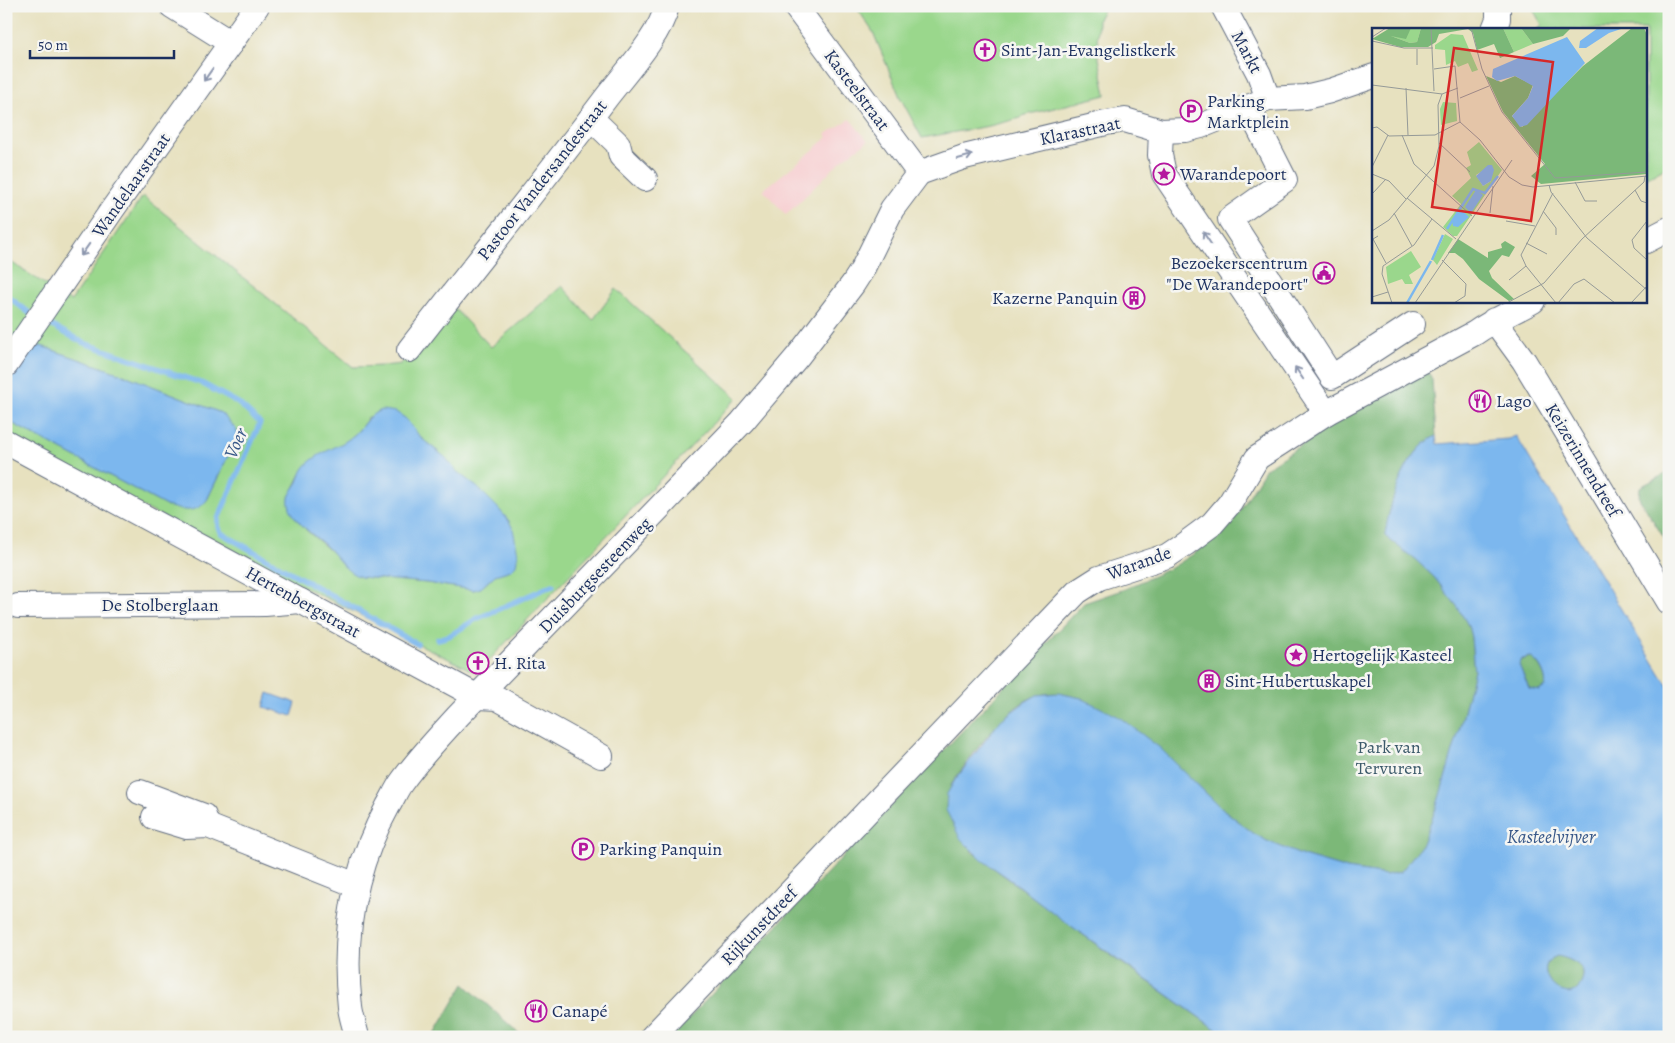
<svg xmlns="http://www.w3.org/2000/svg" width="1675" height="1043" font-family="Alegreya,serif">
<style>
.built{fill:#f7cfd1}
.green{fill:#9ad78c;stroke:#5a8375;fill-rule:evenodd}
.forest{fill:#7bb878;stroke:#4b746b}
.water{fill:#7cb7ee;stroke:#4c73a6;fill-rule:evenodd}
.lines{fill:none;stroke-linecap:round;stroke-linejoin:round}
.stream{stroke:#7cb7ee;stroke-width:5.5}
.minor-casing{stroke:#626d80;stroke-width:26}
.minor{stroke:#fff;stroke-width:24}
.oneway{stroke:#8d97ae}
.labels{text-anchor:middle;stroke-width:5;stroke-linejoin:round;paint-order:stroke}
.poi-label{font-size:18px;fill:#1b2f5e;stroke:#f6f6f2;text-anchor:start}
.street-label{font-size:18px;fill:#1b2f5e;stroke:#f6f6f2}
.park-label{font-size:18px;fill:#3b596a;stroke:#f6f6f2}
.water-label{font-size:19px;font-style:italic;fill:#385889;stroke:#f6f6f2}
.inset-river{fill:none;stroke:#7cb7ee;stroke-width:2.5}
.inset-road{fill:none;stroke:#959a98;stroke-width:1}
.view{fill:#d62828;fill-opacity:0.15;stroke:#d62828;stroke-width:2.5}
.inset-edge{fill:none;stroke:#1b2f5e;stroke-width:2.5}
</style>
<rect width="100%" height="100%" fill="#f6f6f2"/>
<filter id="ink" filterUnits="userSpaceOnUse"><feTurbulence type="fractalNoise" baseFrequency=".02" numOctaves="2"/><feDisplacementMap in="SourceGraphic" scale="10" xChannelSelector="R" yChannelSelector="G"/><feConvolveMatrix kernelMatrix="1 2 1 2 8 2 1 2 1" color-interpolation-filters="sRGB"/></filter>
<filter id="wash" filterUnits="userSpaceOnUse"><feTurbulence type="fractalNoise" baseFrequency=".0096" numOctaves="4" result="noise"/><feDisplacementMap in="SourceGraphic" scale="20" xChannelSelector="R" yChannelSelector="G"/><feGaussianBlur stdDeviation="1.12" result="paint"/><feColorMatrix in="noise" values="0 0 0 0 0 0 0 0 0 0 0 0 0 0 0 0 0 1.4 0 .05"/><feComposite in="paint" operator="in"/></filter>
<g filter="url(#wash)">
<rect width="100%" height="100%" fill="#e7e1bf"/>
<path class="built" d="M 850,119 L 868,141 L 842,160 L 786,215 L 763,190 L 812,151 L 828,137 L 826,134 Z"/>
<g class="green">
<path d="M 863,6 L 1105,6 L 1098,19 L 1097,48 L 1106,95 L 1022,116 L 1021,118 L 989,126 L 922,138 L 900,97 L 873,32 L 857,8 Z"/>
<path d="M 1531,6 L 1669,6 L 1669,165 L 1646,178 L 1646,29 L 1537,29 L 1542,25 Z"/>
<path d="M 143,196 L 353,367 L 383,366 L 401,364 L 448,302 L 491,347 L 562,286 L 593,320 L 616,289 L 737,398 L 477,673 L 6,439 L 6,420 L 166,506 L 207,500 L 238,435 L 221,413 L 124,375 L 41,346 L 34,347 L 6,385 L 6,336 L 12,326 L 6,317 L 6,259 L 71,301 ZM 368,417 L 405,418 L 421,438 L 440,453 L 456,471 L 478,488 L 509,521 L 510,570 L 495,575 L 482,587 L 474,590 L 427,583 L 361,577 L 345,567 L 334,554 L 306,530 L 289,497 C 296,486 300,472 309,463 C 332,449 354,442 368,417 Z"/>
</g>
<g class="forest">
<path d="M 1428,370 L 1432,380 L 1436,436 C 1405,450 1389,505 1385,536 L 1417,561 L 1434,577 L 1457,606 L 1468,625 L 1471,637 L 1474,671 L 1461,724 L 1436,809 L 1421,846 L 1404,868 L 1399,872 L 1386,875 L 1347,869 L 1303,856 L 1267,841 L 1253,833 L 1219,806 L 1197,784 L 1081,698 C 1066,695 1054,691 1039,695 C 1007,703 969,759 951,785 L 972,852 L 1109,954 L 1227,1037 L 671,1037 L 1084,603 L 1125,589 L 1173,567 L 1192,555 L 1220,534 L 1240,511 L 1266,468 L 1333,424 Z"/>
<path d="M 1669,472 L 1669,546 L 1639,498 L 1640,487 Z"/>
<path d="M 1530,657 C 1538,661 1548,678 1545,687 L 1539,691 L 1529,689 L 1519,665 L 1522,660 Z"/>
<path d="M 1557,956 C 1565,957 1581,963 1583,972 C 1584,976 1582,980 1581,984 C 1579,987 1579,988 1577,990 C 1559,1003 1529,966 1557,956 Z"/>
<path d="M 464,984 L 523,1037 L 433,1037 Z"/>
</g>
<g class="water">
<path d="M 41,346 L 124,375 L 221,413 L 236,429 L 238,435 L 207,500 C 195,515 183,510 166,506 L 6,420 L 6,385 L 35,347 Z"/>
<path d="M 382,410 L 396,412 L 405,418 L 421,438 L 446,458 L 456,471 L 478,488 L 497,507 L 509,521 L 513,529 L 518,554 L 516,565 L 511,570 L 495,575 L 482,587 L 474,590 L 427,583 L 361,577 C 345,573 337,556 325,545 C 313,534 286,517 289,498 C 290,493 295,487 298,482 C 300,477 301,472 304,468 C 314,454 335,449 349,439 C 364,429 364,416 382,410 Z"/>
<path d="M 1436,436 L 1437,444 L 1508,439 L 1516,436 L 1669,688 L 1669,1037 L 1227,1037 L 1060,918 L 1007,877 L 982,860 L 960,838 L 946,810 L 947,794 L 955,780 L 1001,720 L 1025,702 L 1037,695 L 1058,693 L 1081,698 L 1119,717 L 1160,748 L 1219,806 L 1253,833 L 1267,841 L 1303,856 L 1347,869 L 1386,875 L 1400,872 L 1404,868 L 1421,846 L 1436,809 L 1461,724 L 1474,671 L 1471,637 L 1468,625 L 1457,606 L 1434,577 L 1417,561 L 1385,536 C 1389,504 1405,451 1436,436 ZM 1530,657 C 1539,661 1548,678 1545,687 L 1539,691 L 1529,689 L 1519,665 L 1522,659 ZM 1557,956 C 1565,957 1581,963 1583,972 C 1584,976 1582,980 1581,983 C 1579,987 1579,988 1577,990 C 1559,1003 1529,966 1557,956 Z"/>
<path d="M 268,693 L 296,703 L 292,716 L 264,707 Z"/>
</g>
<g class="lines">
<g class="stream">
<path d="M 6,295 L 32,315"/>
<path d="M 43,321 L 84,343 L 201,383 L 238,403 L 260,423 L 218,519 L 218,527 L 221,533 L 417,644"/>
<path d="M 438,639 L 449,636 L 476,619 L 553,585"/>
</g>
</g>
</g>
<g filter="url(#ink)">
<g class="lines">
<g class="minor-casing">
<g id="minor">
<path d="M 172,6 L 231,43"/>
<path d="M 795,6 L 919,173"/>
<path d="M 1223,6 L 1259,74 L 1268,99"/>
<path d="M 1494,29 L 1498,19 L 1498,6"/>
<path d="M 1248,107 L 1285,180 L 1230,219 L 1332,377 L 1413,324"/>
<path d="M 591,118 L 618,144 L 621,156 L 645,179"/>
<path d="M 1161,131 L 1160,155 L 1164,174 L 1326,413"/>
<path d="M 919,173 L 964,157 L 1106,123 L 1125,120 L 1161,131 L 1185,130 L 1201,126 L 1268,99 L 1305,97 L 1330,91 L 1374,76"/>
<path d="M 1646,241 L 1669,229"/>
<path d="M 1494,320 L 1524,361 L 1669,602"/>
<path d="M 409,350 C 474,266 542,183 606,98 C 625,73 660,36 667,6"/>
<path d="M 6,365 L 112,210 L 257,6"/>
<path d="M 6,442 L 478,697 L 497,698 L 601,756"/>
<path d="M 18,606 L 265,604 L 301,601"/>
<path d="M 140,792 L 204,816 L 208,826"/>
<path d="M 154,817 L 187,827 L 208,826 L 356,885"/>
<path d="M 357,1037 C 355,1027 351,1017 350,1007 C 342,936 353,869 388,806 C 393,798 396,790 401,783 C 418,759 438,738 458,716 L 742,422 L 798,356 L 853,284 L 862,270 L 892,209 L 919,173"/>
<path d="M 652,1037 L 1077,592 L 1099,578 L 1167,556 L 1185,544 L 1212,524 L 1230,503 L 1257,458 L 1326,413 L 1475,333 C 1493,320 1514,312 1533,301"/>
</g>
</g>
<use href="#minor" class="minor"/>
</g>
<defs><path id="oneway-shaft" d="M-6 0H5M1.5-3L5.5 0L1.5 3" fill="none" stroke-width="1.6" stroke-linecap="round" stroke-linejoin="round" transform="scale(1.25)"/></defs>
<g class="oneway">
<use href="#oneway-shaft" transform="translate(208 75) rotate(125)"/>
<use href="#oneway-shaft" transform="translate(965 157) rotate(-15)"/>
<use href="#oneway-shaft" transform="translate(1207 238) rotate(-124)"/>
<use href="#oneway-shaft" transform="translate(85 250) rotate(125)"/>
<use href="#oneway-shaft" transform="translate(1299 373) rotate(-124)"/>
</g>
</g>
<defs>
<g id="church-ring" transform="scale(1.125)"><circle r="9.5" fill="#f6f6f2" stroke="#b5179e" stroke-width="1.5"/><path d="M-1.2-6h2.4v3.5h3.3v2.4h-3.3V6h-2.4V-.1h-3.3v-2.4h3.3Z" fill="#b5179e"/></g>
<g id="parking-ring" transform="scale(1.125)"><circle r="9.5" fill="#f6f6f2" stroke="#b5179e" stroke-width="1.5"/><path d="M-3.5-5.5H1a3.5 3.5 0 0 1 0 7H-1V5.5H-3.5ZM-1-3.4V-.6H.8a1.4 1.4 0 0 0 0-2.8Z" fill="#b5179e"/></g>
<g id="sight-ring" transform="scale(1.125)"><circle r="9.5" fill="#f6f6f2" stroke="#b5179e" stroke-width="1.5"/><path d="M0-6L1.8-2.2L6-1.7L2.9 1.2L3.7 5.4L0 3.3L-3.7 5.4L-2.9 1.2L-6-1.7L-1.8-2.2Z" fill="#b5179e"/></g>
<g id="civic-ring" transform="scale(1.125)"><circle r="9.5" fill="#f6f6f2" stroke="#b5179e" stroke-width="1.5"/><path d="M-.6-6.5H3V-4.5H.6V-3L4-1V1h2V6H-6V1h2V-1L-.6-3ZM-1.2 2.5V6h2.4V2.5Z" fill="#b5179e"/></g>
<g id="building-ring" transform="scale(1.125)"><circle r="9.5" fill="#f6f6f2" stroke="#b5179e" stroke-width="1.5"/><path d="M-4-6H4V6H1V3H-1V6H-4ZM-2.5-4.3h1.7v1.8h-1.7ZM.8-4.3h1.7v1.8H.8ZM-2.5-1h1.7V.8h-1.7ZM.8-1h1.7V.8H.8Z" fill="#b5179e"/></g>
<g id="restaurant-ring" transform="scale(1.125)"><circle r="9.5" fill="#f6f6f2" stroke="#b5179e" stroke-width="1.5"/><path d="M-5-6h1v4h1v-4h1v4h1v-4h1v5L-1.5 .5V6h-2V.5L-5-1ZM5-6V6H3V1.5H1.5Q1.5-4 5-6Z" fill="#b5179e"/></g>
</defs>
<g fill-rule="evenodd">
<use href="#church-ring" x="985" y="50"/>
<use href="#parking-ring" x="1191" y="111"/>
<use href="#sight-ring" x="1164" y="174"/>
<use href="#civic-ring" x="1324" y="273"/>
<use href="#building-ring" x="1134" y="298"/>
<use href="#restaurant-ring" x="1480" y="401"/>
<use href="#sight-ring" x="1296" y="655"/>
<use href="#church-ring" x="478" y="663"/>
<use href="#building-ring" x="1209" y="681"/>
<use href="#parking-ring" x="583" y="849"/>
<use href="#restaurant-ring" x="536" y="1011"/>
</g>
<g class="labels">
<g class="poi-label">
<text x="1001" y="56">Sint-Jan-Evangelistkerk</text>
<text x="1207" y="107">Parking<tspan x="1207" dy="21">Marktplein</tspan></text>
<text x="1180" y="180">Warandepoort</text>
<text x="1308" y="269" text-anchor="end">Bezoekerscentrum<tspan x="1308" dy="21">"De Warandepoort"</tspan></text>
<text x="1118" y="304" text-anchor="end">Kazerne Panquin</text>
<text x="1496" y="407">Lago</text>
<text x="1312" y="661">Hertogelijk Kasteel</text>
<text x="494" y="669">H. Rita</text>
<text x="1225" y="687">Sint-Hubertuskapel</text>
<text x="599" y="855">Parking Panquin</text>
<text x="552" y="1017">Canapé</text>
</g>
<g class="street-label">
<text transform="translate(1247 52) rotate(62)" y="6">Markt</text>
<text transform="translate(857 90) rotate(53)" y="6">Kasteelstraat</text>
<text transform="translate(1080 131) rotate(-12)" y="6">Klarastraat</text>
<text transform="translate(542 180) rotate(-52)" y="6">Pastoor Vandersandestraat</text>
<text transform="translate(131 185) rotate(-55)" y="6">Wandelaarstraat</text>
<text transform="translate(1583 460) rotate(59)" y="6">Keizerinnendreef</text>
<text transform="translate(1139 563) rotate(-20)" y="6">Warande</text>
<text transform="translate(595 575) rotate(-46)" y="6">Duisburgsesteenweg</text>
<text transform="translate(303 602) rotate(29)" y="6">Hertenbergstraat</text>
<text x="160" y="611">De Stolberglaan</text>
<text transform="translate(759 926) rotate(-46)" y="6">Rijkunstdreef</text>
</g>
<g class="park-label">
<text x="1389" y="753">Park van<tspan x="1389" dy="21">Tervuren</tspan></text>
</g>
<g class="water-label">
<text transform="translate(235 443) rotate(-66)" y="7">Voer</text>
<text x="1551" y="843">Kasteelvijver</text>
</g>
</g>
<g transform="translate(1372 28)">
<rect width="275" height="275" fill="#e7e1bf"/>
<path d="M 39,0 L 49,0 L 45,14 L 38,15 L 19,8 L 34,8 ZM 131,0 L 149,0 L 161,16 L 142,24 ZM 79,6 L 91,7 L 106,42 L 100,44 L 96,35 L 86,39 L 83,33 L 74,37 L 73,22 L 63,21 L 63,17 ZM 71,74 L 84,75 L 85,93 L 69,97 L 68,81 ZM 107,114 L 130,142 L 85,208 L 81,208 L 71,199 L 89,176 L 80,168 L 99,150 L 94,140 L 99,137 L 95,124 ZM 120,137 L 119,153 L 111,158 L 104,147 ZM 73,206 L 81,211 L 65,237 L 61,232 ZM 39,223 L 49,239 L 37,247 L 41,256 L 33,256 L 30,251 L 16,256 L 14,239 Z" fill="#9ad78c" fill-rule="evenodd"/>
<path d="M 18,0 L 39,0 L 34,11 L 19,8 L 38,15 L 45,14 L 49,0 L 131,0 L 142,24 L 128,30 L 122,16 L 105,22 L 101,5 L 96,1 L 67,6 L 64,14 L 56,19 L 28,19 L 0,11 ZM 149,0 L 199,0 L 191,8 L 161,16 ZM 260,0 L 272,0 L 275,7 L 275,146 L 169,156 L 159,148 L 173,136 L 131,84 L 114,48 L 129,54 L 143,48 L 161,57 L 156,70 L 140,88 L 150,99 L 211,38 ZM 86,211 L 116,230 L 116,224 L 130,220 L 129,216 L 133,213 L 143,219 L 137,229 L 130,227 L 117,243 L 120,250 L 142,271 L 137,273 L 107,251 L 91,231 L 83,225 L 76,225 Z" fill="#7bb878"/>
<path d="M 226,0 L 252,0 L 237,5 L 214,20 L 207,20 L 208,13 ZM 195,9 L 213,35 L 155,97 L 148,99 L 140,88 L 156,70 L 161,58 L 143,48 L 125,53 L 120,49 L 121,41 ZM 116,137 L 120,137 L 122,142 L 119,153 L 111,158 L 104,148 ZM 104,162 L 111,167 L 99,185 L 93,179 ZM 90,182 L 97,189 L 86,199 L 81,198 L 80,192 Z" fill="#7cb7ee"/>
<path class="inset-river" d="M 75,201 L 101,161 L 113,165 L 126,148M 60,232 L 71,207M 35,275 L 59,233"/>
<path class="inset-road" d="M 59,0 L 62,63M 99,0 L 110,41 L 130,84 L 183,150 L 275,144M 0,9 L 14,0M 0,13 L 32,20 L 61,20M 45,37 L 45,21M 62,41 L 83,38 L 88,94M 0,57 L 70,66M 34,60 L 36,107M 70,66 L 86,60M 88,70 L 117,58M 88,94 L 108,112 L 137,149 L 150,157 L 161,159 L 275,148M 0,100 L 5,99 L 17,108 L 63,107 L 88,94M 30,107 L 42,136 L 100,188M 67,115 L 98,144M 0,139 L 16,107M 0,146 L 17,153 L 34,171M 203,154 L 213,173 L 225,173M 177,157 L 179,164 L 215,210 L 275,262M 263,162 L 269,173 L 275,175M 181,165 L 149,227 L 154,238 L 184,275M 0,166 L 14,151M 35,170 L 84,211M 171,183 L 184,200 L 184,207M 22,185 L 40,218M 118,185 L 121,158M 134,193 L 163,198M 275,193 L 260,212 L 262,220 L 275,232M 0,203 L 17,192 L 62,138 L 67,118 L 66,77 L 70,66M 6,208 L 1,211 L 14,235M 154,215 L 175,226M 70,232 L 94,256 L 93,268 L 82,275M 137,252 L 154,238M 0,269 L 16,264M 20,275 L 10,246 L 11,238 L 42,217 L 60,191M 43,275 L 140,132M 135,275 L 172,255 L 210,211 L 272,154 L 273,148M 186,275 L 202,256 L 212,251 L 243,275M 259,275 L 275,258"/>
<path class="view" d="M 82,20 L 181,34 L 159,193 L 60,179 Z"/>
<rect width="275" height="275" class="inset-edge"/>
</g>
<rect width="1675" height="1043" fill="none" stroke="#f6f6f2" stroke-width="25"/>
<path d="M30 50v8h144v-8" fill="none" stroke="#1b2f5e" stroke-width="2.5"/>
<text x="38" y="50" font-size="15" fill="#1b2f5e" stroke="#f6f6f2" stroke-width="4" paint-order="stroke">50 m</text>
</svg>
